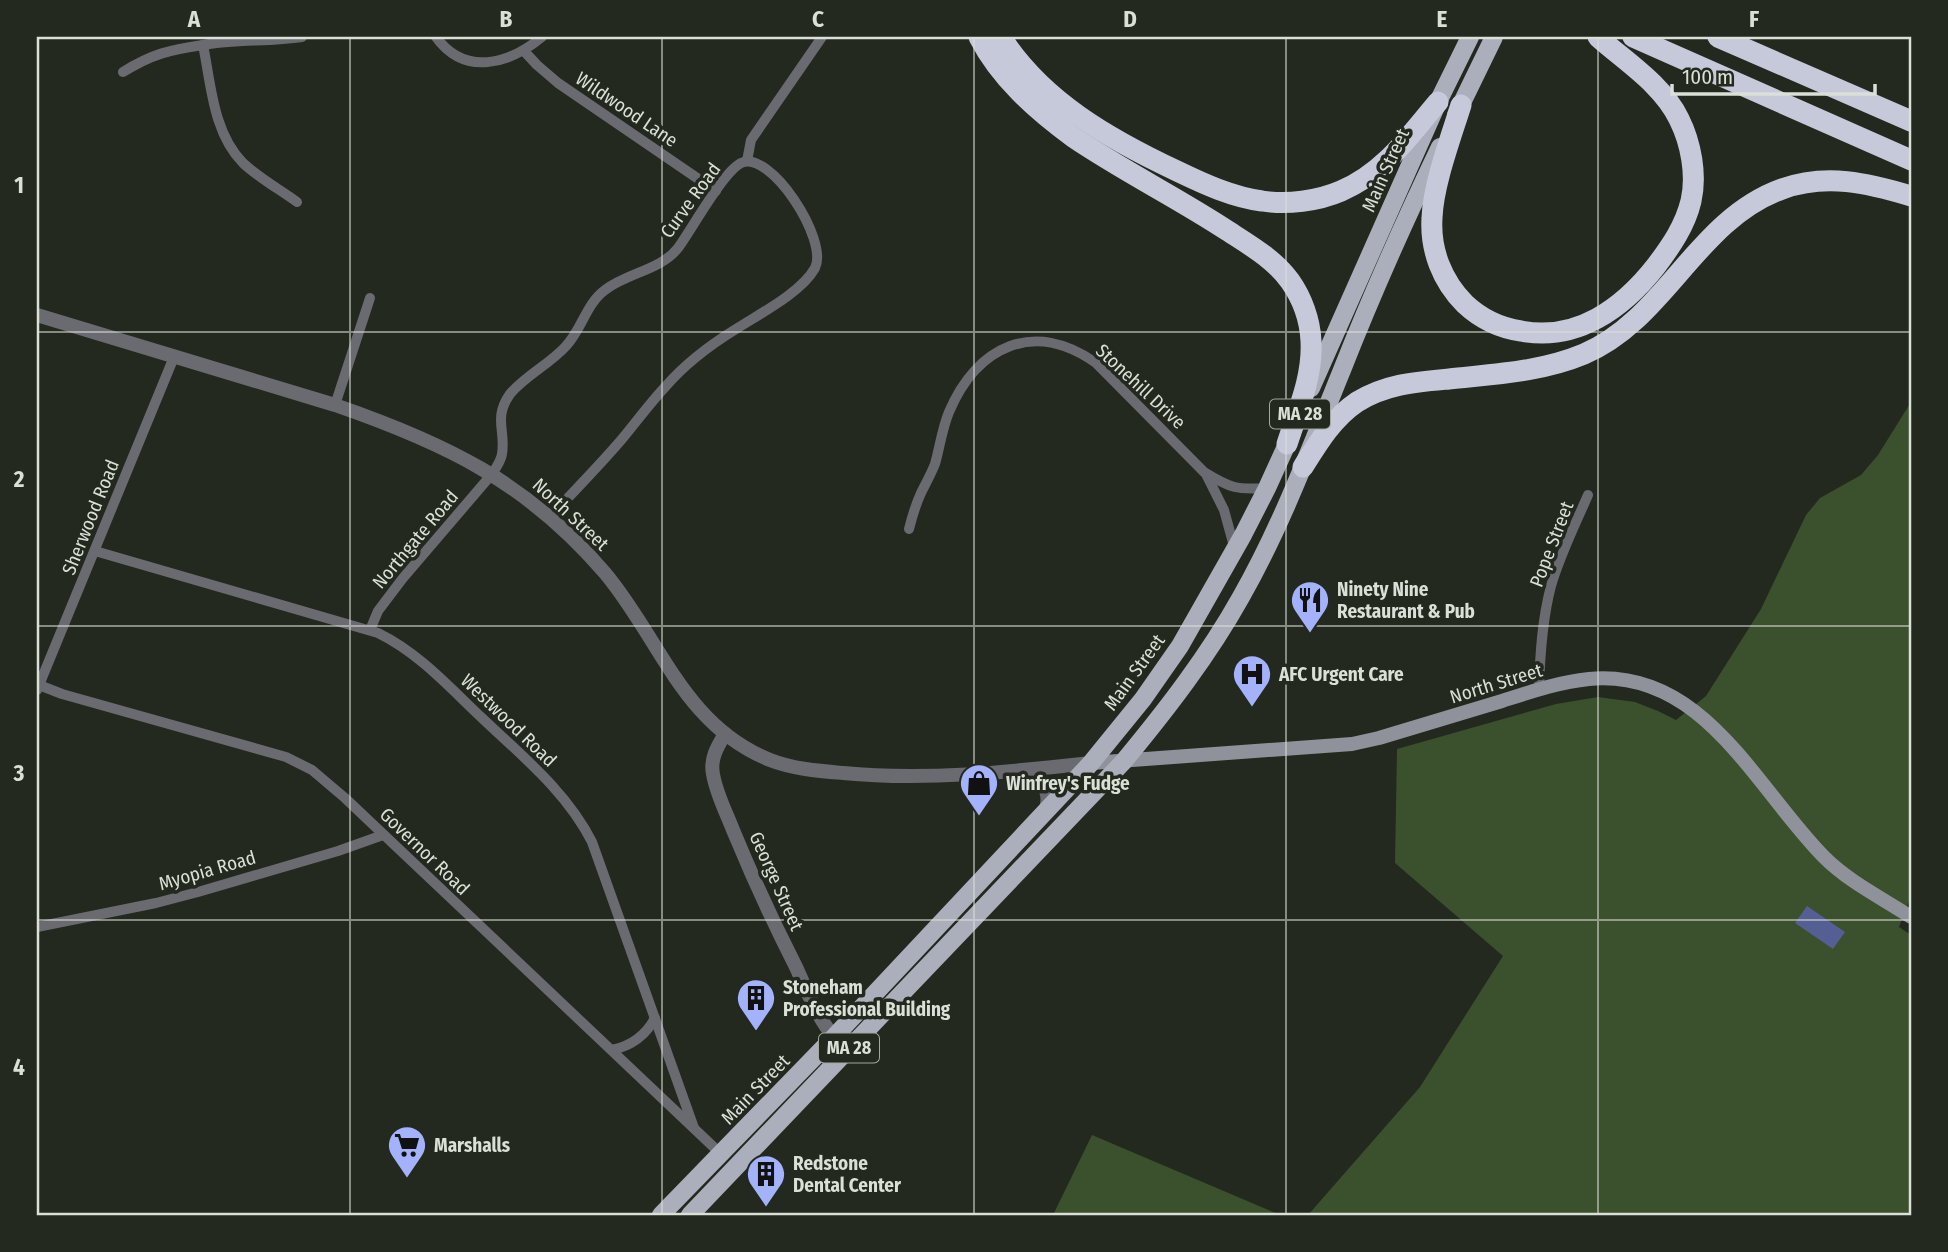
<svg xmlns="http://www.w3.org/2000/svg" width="1948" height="1252" font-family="'Fira Sans Condensed',sans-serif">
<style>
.green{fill:#3b502c}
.water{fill:#555f93}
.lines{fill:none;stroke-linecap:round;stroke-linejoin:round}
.minor{stroke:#696b71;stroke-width:10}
.tertiary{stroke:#696b71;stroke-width:14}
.secondary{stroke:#8f919b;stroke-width:14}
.primary{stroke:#abafbb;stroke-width:18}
.motorway{stroke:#c6c9d9;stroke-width:21}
.grid{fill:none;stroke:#dadfd7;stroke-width:2;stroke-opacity:0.55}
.labels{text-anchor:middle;stroke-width:7;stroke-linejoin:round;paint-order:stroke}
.shield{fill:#23291e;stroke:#a3a8a0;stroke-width:2}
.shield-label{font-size:18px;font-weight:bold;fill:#dadfd7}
.street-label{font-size:19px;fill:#dadfd7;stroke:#23291e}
.poi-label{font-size:19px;font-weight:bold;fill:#dadfd7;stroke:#23291e;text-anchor:start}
.neatline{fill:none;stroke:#dadfd7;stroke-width:2.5}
.grid-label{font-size:23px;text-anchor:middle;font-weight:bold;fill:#dadfd7}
</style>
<rect width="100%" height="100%" fill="#23291e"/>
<g class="green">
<path d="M 1911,402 L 1911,896 L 1899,927 L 1911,935 L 1911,1215 L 1308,1215 L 1420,1087 L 1503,956 L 1395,863 L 1397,749 L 1556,704 L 1598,697 L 1635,702 L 1658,711 L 1676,720 L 1706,696 L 1761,609 L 1806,515 L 1820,498 L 1861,475 L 1878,455 Z"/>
<path d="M 1092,1135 L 1280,1215 L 1053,1215 Z"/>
</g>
<path class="water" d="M 1807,906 L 1845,932 L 1833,949 L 1795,923 Z"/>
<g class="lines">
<g class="minor">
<path d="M 436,37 C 465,77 509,64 542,37"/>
<path d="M 524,51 L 537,65 L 558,83 L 716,191"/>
<path d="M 123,72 C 152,54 169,50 203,45"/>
<path d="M 747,161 L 751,140 L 822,37"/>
<path d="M 297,202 C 279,189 259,178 243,163 C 213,133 211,84 203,45 C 236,39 269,42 302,37"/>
<path d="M 335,405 L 370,298"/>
<path d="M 1206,474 L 1224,510 L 1235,550"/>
<path d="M 909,529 C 912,517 916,504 921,493 C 926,483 931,474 935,464 C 940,446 942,429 949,412 C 977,346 1034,319 1096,363 L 1204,472 C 1230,488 1236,490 1267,488"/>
<path d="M 95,551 L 378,633 C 419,653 449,687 482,718 C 522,756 567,792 592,842 L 694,1128"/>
<path d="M 370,630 L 378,611 L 403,578 L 492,474 C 496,468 501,461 502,454 C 506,431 493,418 510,394 C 526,375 550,364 566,346 C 582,329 586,304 605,290 C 627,273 661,270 678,248 C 692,229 723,172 741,163 C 770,149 829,240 815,268 C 801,293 759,314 736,329 C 710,345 686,363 666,386 C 650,403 637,421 622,439 C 599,466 574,491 550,517"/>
<path d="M 39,685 L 62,694 L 286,757 L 312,770 L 345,798 L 721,1154"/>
<path d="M 1539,689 C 1540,655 1542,620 1551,586 C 1560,555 1575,525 1588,495"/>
<path d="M 37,690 L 174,357"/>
<path d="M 37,927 L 156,903 L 198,892 L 338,851 L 383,835"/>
<path d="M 612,1050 C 631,1046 646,1035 655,1018"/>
</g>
<g class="tertiary">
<path d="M 37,315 L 335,405 C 445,443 527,482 605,573 C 661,640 683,725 770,760 C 793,769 819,771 843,773 C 925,781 1009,772 1091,763"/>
<path d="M 725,734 C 717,747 710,759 713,774 C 716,793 726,812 733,830 C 752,876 773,922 796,967 C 807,991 817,1017 834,1037"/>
<path d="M 1023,771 C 1041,776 1053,793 1045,811"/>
</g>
<path class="secondary" d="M 1091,763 L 1352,744 L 1379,738 C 1420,726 1461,713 1502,701 C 1530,692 1559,682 1589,679 C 1703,668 1755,787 1824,857 C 1849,882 1882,898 1911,917"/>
<g class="primary">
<path d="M 1456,115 L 1494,37"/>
<path d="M 1311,388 L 1438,102 L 1470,37"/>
<path d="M 661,1215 L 834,1037 L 1091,763 L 1143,699 L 1180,646 L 1243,535 L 1267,488 L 1292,433"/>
<path d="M 690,1215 L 1124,761 C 1167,709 1208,656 1241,597 C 1282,525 1311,446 1342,370 C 1372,294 1405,220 1440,147"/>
</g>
<g class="motorway">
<path d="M 979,37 C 1000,78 1036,110 1073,137 C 1123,171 1178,198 1228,231 C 1251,246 1274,259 1290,281 C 1302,298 1310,320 1311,341 C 1313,377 1298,410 1287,444"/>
<path d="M 1001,37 C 1042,101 1109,139 1177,171 C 1204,184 1232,197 1262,201 C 1287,205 1318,201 1341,191 C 1384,173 1409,136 1438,102"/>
<path d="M 1633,37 L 1911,160"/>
<path d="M 1718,37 L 1911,121"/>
<path d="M 1461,105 C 1451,137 1433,185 1432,218 C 1430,250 1442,281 1465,304 C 1480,318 1500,328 1521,331 C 1577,342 1623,308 1656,266 C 1671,246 1685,226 1691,201 C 1697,175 1691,143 1679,119 C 1662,84 1626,62 1598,37"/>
<path d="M 1303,467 C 1318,443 1333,418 1357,402 C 1386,384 1416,382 1449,379 C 1494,374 1541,372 1584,354 C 1666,319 1696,220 1782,189 C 1826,173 1868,183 1911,196"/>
</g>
</g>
<path class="grid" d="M 350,37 L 350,1215M 662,37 L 662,1215M 974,37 L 974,1215M 1286,37 L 1286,1215M 1598,37 L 1598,1215M 37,332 L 1911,332M 37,626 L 1911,626M 37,920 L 1911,920"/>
<defs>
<g id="restaurant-pin" transform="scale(2.0125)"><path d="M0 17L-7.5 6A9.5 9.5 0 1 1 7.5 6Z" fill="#a4b2fc" stroke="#23291e"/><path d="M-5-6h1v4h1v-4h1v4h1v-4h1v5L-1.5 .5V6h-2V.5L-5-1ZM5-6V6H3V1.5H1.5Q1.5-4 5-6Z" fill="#111"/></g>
<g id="hospital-pin" transform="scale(2.0125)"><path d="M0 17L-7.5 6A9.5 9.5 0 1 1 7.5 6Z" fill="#a4b2fc" stroke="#23291e"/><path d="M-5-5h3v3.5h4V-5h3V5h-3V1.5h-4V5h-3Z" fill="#111"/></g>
<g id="shop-pin" transform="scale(2.0125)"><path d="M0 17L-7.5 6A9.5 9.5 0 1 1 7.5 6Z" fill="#a4b2fc" stroke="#23291e"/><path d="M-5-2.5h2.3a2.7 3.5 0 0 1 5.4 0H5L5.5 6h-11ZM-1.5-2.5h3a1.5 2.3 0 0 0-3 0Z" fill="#111"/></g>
<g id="building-pin" transform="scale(2.0125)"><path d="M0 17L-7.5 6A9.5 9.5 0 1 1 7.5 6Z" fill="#a4b2fc" stroke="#23291e"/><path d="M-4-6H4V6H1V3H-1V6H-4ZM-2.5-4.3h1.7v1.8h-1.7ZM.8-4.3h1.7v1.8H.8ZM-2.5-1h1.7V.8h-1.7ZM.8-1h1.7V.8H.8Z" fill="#111"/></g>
<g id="supermarket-pin" transform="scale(2.0125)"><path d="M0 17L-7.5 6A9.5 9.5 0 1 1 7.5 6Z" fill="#a4b2fc" stroke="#23291e"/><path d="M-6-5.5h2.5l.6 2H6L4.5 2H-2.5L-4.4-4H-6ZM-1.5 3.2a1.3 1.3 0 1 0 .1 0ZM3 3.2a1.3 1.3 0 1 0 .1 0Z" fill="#111"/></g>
</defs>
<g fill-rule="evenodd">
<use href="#restaurant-pin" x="1310" y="600"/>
<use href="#hospital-pin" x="1252" y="674"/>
<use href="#shop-pin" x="979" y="783"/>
<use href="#building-pin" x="756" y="998"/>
<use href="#supermarket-pin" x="407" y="1145"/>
<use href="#building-pin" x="766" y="1174"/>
</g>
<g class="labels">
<g class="shield">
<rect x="1270" y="399.5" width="60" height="29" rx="5"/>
<rect x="819" y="1033.5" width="60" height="29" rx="5"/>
</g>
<g class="shield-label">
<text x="1300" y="420">MA 28</text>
<text x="849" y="1054">MA 28</text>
</g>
<g class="street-label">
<text transform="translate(627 109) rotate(34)" y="7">Wildwood Lane</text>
<text transform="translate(1385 170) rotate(-66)" y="7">Main Street</text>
<text transform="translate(690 200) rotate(-54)" y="7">Curve Road</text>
<text transform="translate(1141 386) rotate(43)" y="7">Stonehill Drive</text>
<text transform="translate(571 514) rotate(43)" y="7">North Street</text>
<text transform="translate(90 517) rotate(-68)" y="7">Sherwood Road</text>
<text transform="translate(415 539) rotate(-50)" y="7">Northgate Road</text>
<text transform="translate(1551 544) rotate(-69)" y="7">Pope Street</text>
<text transform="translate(1134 672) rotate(-54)" y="7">Main Street</text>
<text transform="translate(1496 683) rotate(-17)" y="7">North Street</text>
<text transform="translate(509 720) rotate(44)" y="7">Westwood Road</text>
<text transform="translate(425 851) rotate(44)" y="7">Governor Road</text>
<text transform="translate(207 870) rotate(-16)" y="7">Myopia Road</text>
<text transform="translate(777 881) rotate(66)" y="7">George Street</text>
<text transform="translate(755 1089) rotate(-46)" y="7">Main Street</text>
</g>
<g class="poi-label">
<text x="1337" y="596">Ninety Nine<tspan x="1337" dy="22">Restaurant &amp; Pub</tspan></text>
<text x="1279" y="681">AFC Urgent Care</text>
<text x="1006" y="790">Winfrey's Fudge</text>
<text x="783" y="994">Stoneham<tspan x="783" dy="22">Professional Building</tspan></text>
<text x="434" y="1152">Marshalls</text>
<text x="793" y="1170">Redstone<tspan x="793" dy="22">Dental Center</tspan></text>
</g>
</g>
<rect width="1948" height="1252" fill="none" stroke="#23291e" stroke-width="77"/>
<path d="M1672 84v10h203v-10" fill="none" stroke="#dadfd7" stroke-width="3.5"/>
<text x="1682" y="84" font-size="21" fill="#dadfd7" stroke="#23291e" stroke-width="5" paint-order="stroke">100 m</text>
<rect x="38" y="38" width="1872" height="1176" class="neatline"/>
<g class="grid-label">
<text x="194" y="27">A</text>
<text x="506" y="27">B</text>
<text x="818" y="27">C</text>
<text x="1130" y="27">D</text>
<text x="1442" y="27">E</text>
<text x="1754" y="27">F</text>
<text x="19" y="193">1</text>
<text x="19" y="487">2</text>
<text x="19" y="781">3</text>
<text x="19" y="1075">4</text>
</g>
</svg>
